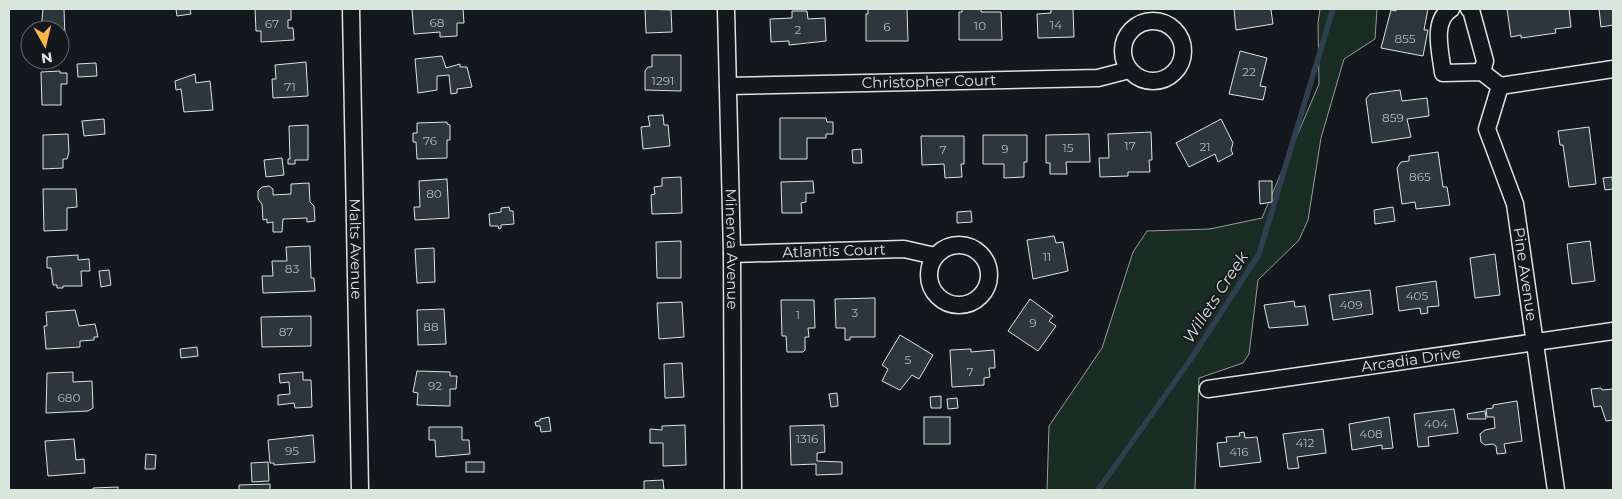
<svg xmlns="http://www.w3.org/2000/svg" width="1622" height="499" font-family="Montserrat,sans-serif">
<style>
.green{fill:#1a2d24;stroke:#939e99}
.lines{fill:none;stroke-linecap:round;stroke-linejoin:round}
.stream{stroke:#2f3f4d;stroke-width:5.5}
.building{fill:#2c363c;stroke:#d8e6dc}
.minor-casing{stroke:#d8e6dc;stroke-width:19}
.minor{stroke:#14181c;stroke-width:16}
.labels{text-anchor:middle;stroke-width:4;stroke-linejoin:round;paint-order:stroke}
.number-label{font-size:12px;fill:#adbab4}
.street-label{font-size:15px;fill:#d8e6dc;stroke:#14181c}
.water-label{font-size:16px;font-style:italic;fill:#d8e6dc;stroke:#14181c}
</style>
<rect width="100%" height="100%" fill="#14181c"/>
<path class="green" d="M 1320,9 L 1377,9 L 1375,39 L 1344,59 L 1321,138 L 1308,220 L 1299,240 L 1258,280 L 1249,354 L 1243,363 L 1199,378 L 1195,490 L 1047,490 L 1049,426 L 1102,348 L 1133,252 L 1147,231 L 1210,229 L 1262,218 L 1319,84 L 1318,23 Z"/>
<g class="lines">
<path class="stream" d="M 1098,490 L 1193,356 L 1259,254 L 1333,9"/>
</g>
<g class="building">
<path d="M 43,9 L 64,9 L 65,38 L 60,38 L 60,30 L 41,30 Z"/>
<path d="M 176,9 L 190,9 L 191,14 L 177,16 Z"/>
<path d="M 255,9 L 291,9 L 291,20 L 288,20 L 288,28 L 293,28 L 294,40 L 261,42 L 261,31 L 256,31 Z"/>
<path d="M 412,9 L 463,9 L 464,23 L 457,23 L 457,36 L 440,37 L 440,32 L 414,34 Z"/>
<path d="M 645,9 L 671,10 L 672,32 L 646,33 Z"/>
<path d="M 868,9 L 907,9 L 908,41 L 866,41 L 866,14 L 868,14 Z"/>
<path d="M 962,9 L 981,9 L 981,12 L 1001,12 L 1002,40 L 959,40 L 959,12 L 962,12 Z"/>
<path d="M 1051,9 L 1073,9 L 1074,37 L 1038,38 L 1037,14 L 1051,13 Z"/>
<path d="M 1234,9 L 1268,9 L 1271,10 L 1273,24 L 1236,30 Z"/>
<path d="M 1397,9 L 1428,9 L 1424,30 L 1428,30 L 1423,56 L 1381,48 L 1391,10 L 1396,11 Z"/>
<path d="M 1507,9 L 1569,9 L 1571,27 L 1555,29 L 1556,33 L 1521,38 L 1521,35 L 1511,37 Z"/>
<path d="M 1599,9 L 1613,9 L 1613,25 L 1601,27 Z"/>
<path d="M 792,11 L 807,11 L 808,19 L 825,18 L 826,41 L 789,45 L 789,41 L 771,42 L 770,19 L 792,18 Z"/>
<path d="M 1240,51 L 1267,58 L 1260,86 L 1266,87 L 1263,100 L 1229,94 Z"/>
<path d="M 652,55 L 681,55 L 681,91 L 645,90 L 645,71 L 648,67 L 652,67 Z"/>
<path d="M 442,56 L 446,68 L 460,64 L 460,67 L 467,67 L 472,87 L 457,89 L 457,93 L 451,94 L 449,75 L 437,76 L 437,90 L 418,93 L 415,59 Z"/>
<path d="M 306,62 L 308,96 L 273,98 L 272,79 L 276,79 L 275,65 Z"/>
<path d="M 96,63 L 97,76 L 78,77 L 77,64 Z"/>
<path d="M 60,71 L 60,73 L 67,73 L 67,84 L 61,84 L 61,105 L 42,105 L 41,72 Z"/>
<path d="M 195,74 L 196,83 L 210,81 L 213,110 L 184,112 L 181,89 L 176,90 L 175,81 Z"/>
<path d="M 1400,90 L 1402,101 L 1427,98 L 1429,116 L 1407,119 L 1411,137 L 1372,143 L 1366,99 L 1370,94 Z"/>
<path d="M 663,115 L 664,125 L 668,125 L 670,146 L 643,149 L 641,127 L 650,126 L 648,116 Z"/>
<path d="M 780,118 L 826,118 L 827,122 L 833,122 L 833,134 L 826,134 L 826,138 L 807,138 L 807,159 L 780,159 Z"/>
<path d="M 104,119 L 105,134 L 84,136 L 82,121 Z"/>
<path d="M 1221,119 L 1233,143 L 1231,150 L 1233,154 L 1218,162 L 1215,154 L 1189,167 L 1176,143 Z"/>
<path d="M 447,122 L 447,124 L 450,125 L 450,140 L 447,140 L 447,158 L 417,159 L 416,142 L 413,142 L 413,133 L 417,133 L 417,123 Z"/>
<path d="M 308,125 L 308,160 L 295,160 L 295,164 L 288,164 L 288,159 L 290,159 L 289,126 Z"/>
<path d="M 1589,127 L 1596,184 L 1569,187 L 1563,145 L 1560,145 L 1558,131 Z"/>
<path d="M 1151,132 L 1152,160 L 1149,160 L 1150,172 L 1128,172 L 1128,176 L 1100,177 L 1099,158 L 1109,158 L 1108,134 Z"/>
<path d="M 68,134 L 69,152 L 67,159 L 63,159 L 63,168 L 43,169 L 43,135 Z"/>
<path d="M 1089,134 L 1090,162 L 1066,162 L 1067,174 L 1050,174 L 1050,163 L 1046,163 L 1046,135 Z"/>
<path d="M 983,135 L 1027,135 L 1027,162 L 1024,162 L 1024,177 L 1004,178 L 1004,164 L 983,164 Z"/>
<path d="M 921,136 L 964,136 L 964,164 L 961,164 L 962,177 L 945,178 L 944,164 L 922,165 Z"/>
<path d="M 861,149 L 862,163 L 853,163 L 852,150 Z"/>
<path d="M 1438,152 L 1443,187 L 1447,187 L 1450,205 L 1416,209 L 1415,202 L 1402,204 L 1397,168 L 1401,162 L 1409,161 L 1409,156 Z"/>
<path d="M 282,158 L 284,175 L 266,177 L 264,160 Z"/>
<path d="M 681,177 L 682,213 L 652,214 L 651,195 L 655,194 L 654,187 L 662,186 L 662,178 Z"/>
<path d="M 1612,177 L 1613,189 L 1605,190 L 1603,178 Z"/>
<path d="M 447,179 L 449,218 L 415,220 L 414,207 L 420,207 L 419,181 Z"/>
<path d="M 813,181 L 814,193 L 806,193 L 806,202 L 801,203 L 802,213 L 782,213 L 781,182 Z"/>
<path d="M 1259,181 L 1272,181 L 1272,202 L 1260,204 Z"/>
<path d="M 309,183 L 310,202 L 314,206 L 315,221 L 307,222 L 307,218 L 283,219 L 282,232 L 273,232 L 273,222 L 267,223 L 267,219 L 263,220 L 262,204 L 258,199 L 258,191 L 262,187 L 269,186 L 273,189 L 273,195 L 291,194 L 291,184 Z"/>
<path d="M 43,189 L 76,189 L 77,207 L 67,208 L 67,230 L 44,231 Z"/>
<path d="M 509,207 L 510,211 L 513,211 L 514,224 L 501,225 L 501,228 L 499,229 L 498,226 L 490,226 L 489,214 L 501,212 L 501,208 Z"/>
<path d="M 1393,207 L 1395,221 L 1375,224 L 1374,210 Z"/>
<path d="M 971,211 L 972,222 L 957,223 L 957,212 Z"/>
<path d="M 1054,236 L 1056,243 L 1063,242 L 1068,271 L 1033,279 L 1027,240 Z"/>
<path d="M 681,241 L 681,278 L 657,278 L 656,242 Z"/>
<path d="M 1590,241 L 1595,281 L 1572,284 L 1567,244 Z"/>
<path d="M 310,246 L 311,278 L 314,278 L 315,291 L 263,293 L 262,276 L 273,276 L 272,261 L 287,261 L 286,247 Z"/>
<path d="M 434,248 L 435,282 L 417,283 L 415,249 Z"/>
<path d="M 1495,254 L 1500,295 L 1475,298 L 1470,258 Z"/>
<path d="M 78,255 L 78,260 L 89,259 L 90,271 L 81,271 L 82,286 L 63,286 L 63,288 L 57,288 L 57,285 L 53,285 L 51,268 L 47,268 L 47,257 Z"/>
<path d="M 109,270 L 111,285 L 101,287 L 99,271 Z"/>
<path d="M 1436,281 L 1439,306 L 1427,307 L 1428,313 L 1421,314 L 1420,308 L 1399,311 L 1396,287 Z"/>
<path d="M 1370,290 L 1373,314 L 1333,320 L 1329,295 Z"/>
<path d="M 875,298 L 875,337 L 850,337 L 850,340 L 845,340 L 845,328 L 836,328 L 835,299 Z"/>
<path d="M 1030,299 L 1053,316 L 1049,321 L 1056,326 L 1038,351 L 1008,331 Z"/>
<path d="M 781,300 L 814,300 L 815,328 L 808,328 L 809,337 L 805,337 L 805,350 L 803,352 L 787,352 L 786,336 L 782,336 Z"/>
<path d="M 1294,301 L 1295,307 L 1305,306 L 1308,325 L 1269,328 L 1264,305 Z"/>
<path d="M 682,302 L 684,337 L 659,339 L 657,303 Z"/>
<path d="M 444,309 L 446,344 L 418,345 L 417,310 Z"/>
<path d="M 75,310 L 79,326 L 95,324 L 98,337 L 94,337 L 94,340 L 80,341 L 80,347 L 46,349 L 44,326 L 47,326 L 46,312 Z"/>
<path d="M 311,316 L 311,346 L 262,347 L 261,317 Z"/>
<path d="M 900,335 L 933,355 L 919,379 L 912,375 L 900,390 L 882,381 L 888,369 L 882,365 Z"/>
<path d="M 197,347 L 198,356 L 181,358 L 180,349 Z"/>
<path d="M 971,349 L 971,352 L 994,350 L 995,368 L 989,368 L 990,377 L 984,378 L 984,385 L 952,387 L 950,350 Z"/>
<path d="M 682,363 L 684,397 L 665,398 L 664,364 Z"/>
<path d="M 417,371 L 450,372 L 450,376 L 457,376 L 456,389 L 450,389 L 450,406 L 417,405 L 418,393 L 413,392 Z"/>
<path d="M 73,372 L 73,382 L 92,381 L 93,408 L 88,411 L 46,413 L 47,373 Z"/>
<path d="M 303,372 L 303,380 L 311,380 L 312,407 L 295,408 L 294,403 L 278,405 L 278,395 L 290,394 L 289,382 L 280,383 L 279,374 Z"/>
<path d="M 1601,388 L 1602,390 L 1613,389 L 1613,420 L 1606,421 L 1601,406 L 1594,407 L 1591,389 Z"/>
<path d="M 837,393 L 838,406 L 831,407 L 829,394 Z"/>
<path d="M 941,396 L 941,408 L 931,408 L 930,397 Z"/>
<path d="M 957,398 L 958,408 L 948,409 L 947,399 Z"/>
<path d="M 1517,401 L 1522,441 L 1504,444 L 1506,453 L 1497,454 L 1496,446 L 1493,444 L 1485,445 L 1481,442 L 1480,434 L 1485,430 L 1495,428 L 1494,417 L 1487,417 L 1486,409 L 1493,408 L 1493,405 Z"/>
<path d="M 1454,409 L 1458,433 L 1428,437 L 1429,446 L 1418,447 L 1414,414 Z"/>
<path d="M 1485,411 L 1486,419 L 1468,419 L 1467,414 Z"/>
<path d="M 549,417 L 551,431 L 541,432 L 540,426 L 536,426 L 535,422 L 540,421 L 540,419 Z"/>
<rect x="924" y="417" width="26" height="27"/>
<path d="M 1389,417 L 1393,448 L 1382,449 L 1382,445 L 1352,450 L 1349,424 Z"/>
<path d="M 685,425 L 686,465 L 663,466 L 663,443 L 650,443 L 650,429 L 662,430 L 662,426 Z"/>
<path d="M 824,425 L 825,452 L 817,453 L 817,461 L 842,462 L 842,474 L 816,475 L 816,464 L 791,465 L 790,426 Z"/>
<path d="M 429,427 L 462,427 L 462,440 L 469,440 L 470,454 L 436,457 L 435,440 L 429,440 Z"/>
<path d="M 1323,429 L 1326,453 L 1297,457 L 1299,468 L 1288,469 L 1283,434 Z"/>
<path d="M 1244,432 L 1245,438 L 1257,437 L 1261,462 L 1220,467 L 1217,443 L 1227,442 L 1226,437 L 1240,436 L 1239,433 Z"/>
<path d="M 313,435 L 315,462 L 274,465 L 274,463 L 270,463 L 268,440 Z"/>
<path d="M 74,439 L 76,460 L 84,459 L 85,473 L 48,476 L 45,441 Z"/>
<path d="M 146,454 L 156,455 L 155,469 L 145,469 Z"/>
<path d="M 268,462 L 269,481 L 252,482 L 251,463 Z"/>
<rect x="466" y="462" width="18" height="10"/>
<path d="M 663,480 L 664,490 L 644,490 L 644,481 Z"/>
<path d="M 270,484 L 270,490 L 239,490 L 239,485 Z"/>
<path d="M 118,487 L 118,490 L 93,490 L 93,488 Z"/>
</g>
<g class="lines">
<g class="minor-casing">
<g id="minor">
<path id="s1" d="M 351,9 L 360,490"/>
<path id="s2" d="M 726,9 L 732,254 L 733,490"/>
<path id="s3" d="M 1451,9 C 1431,21 1441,54 1443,73 L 1482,72 L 1500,86 L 1487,129 L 1515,204 L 1556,490"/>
<path d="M 1469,9 L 1471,10 L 1485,61 L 1482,72"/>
<circle cx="1153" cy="51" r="30"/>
<path id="s4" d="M 728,86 L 1098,78 L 1129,70"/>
<path d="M 1500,86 L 1613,69"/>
<circle cx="959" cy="275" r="30"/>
<path id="s5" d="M 732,254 L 904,249 L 935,256"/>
<path id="s6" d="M 1208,389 L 1613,331"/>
</g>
</g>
<use href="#minor" class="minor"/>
</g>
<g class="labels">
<g class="number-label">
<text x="437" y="27">68</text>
<text x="272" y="28">67</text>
<text x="1056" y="29">14</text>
<text x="980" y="30">10</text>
<text x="887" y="31">6</text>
<text x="798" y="34">2</text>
<text x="1405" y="43">855</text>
<text x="1249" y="76">22</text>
<text x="663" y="85">1291</text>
<text x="290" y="91">71</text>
<text x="1393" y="122">859</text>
<text x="430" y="145">76</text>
<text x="1130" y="150">17</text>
<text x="1205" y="151">21</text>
<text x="1068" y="152">15</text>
<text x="1005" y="153">9</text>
<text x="943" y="154">7</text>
<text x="1420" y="181">865</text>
<text x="434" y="198">80</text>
<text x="1047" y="261">11</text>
<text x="292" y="273">83</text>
<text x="1417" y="300">405</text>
<text x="1351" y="309">409</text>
<text x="855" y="317">3</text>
<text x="798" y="319">1</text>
<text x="1033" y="327">9</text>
<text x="431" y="331">88</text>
<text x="286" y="336">87</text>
<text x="908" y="364">5</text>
<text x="970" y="376">7</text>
<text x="435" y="390">92</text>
<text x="69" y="402">680</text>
<text x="1436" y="428">404</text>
<text x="1371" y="438">408</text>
<text x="807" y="443">1316</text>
<text x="1305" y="447">412</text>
<text x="292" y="455">95</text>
<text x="1239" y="456">416</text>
</g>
<g class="street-label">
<text dy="5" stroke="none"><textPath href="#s4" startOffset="201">Christopher Court</textPath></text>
<text dy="5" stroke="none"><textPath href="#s2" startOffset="240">Minerva Avenue</textPath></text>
<text dy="5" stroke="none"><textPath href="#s1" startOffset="240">Malts Avenue</textPath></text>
<text dy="5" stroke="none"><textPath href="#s5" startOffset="102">Atlantis Court</textPath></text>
<text dy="5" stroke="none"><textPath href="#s3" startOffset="326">Pine Avenue</textPath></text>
<text dy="5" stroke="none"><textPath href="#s6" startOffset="205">Arcadia Drive</textPath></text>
</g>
<g class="water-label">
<text transform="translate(1215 297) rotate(-57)" y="6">Willets Creek</text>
</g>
</g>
<rect width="1622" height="499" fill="none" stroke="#d8e6dc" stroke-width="20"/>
<g transform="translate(45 45) rotate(172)"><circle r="24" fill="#14181c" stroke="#626a69"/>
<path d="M0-4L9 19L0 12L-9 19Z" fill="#ffb74d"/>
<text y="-8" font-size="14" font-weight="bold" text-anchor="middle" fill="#d8e6dc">N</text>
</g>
</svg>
